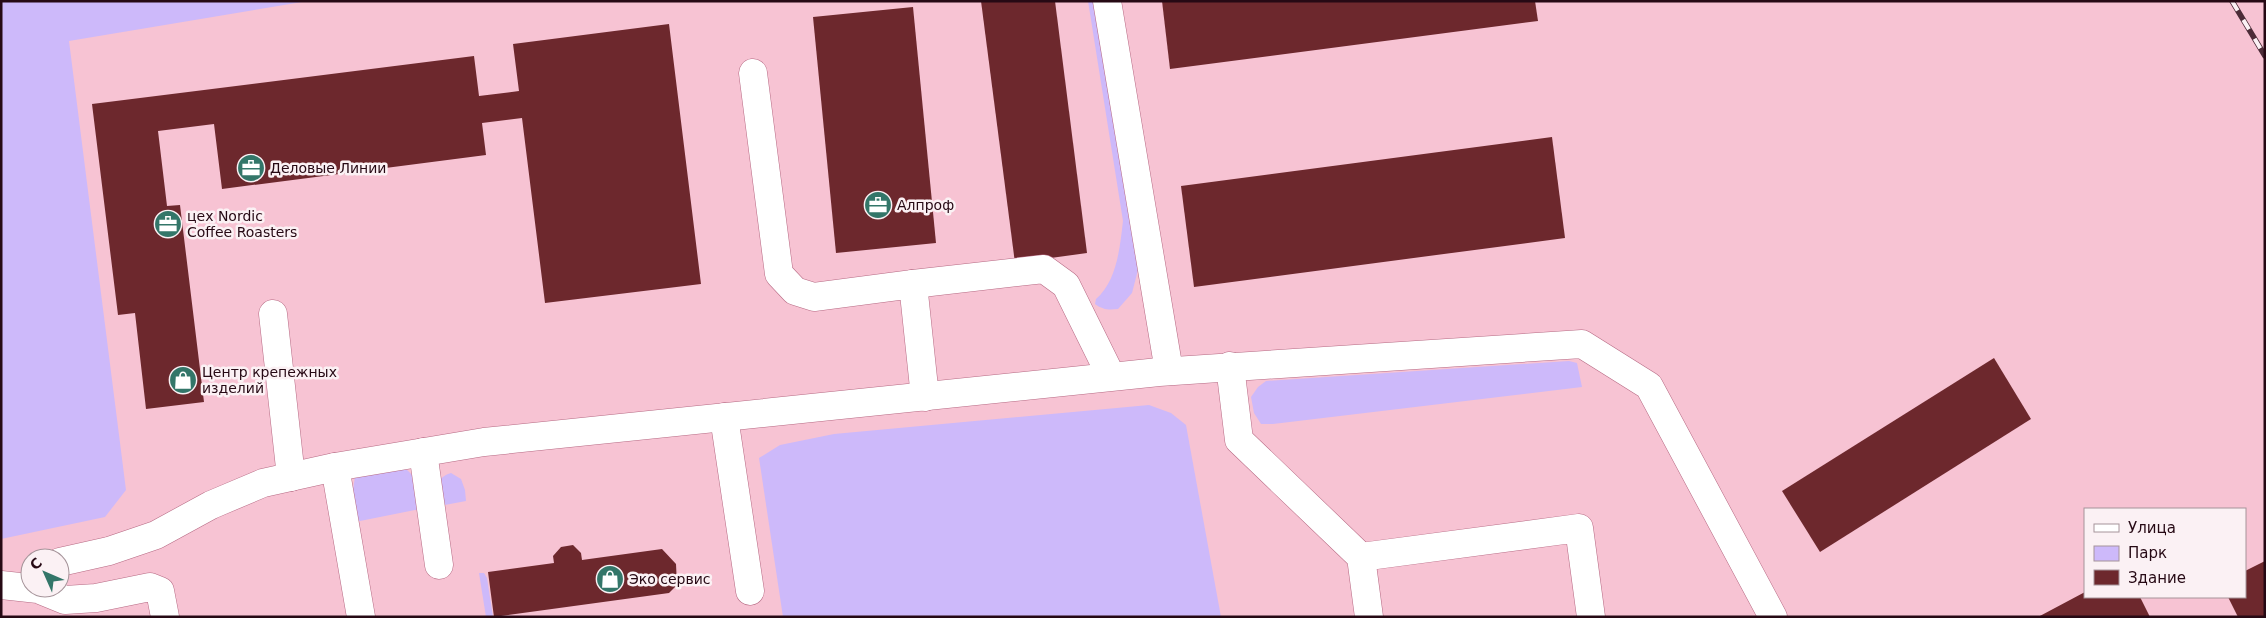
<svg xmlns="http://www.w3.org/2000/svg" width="2266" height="618" font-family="'DejaVu Sans',sans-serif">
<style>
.green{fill:#cdb9fa}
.building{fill:#6d282d}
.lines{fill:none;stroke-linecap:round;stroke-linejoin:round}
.minor-casing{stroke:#b66983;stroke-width:29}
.minor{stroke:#fff;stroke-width:28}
.rail-casing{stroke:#4d2c38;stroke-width:5.5}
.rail{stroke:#fbf1f4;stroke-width:4;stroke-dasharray:11;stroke-linecap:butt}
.labels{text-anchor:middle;stroke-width:5;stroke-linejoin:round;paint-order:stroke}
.poi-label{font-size:14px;fill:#260914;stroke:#fbf1f4;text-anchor:start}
</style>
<rect width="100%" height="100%" fill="#f7c3d3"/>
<g class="green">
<path d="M 1,1 L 308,1 L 69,41 L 126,490 L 105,517 L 1,539 Z"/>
<path d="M 1088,1 L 1101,1 L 1138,270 L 1132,293 L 1118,309 C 1109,310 1103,310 1095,304 L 1096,299 C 1117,281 1120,247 1123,221 Z"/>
<path d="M 1569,361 L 1577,363 L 1582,387 L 1273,424 L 1261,424 L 1254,413 L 1251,397 L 1258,387 L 1266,381 Z"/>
<path d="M 1149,405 L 1171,413 L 1186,425 L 1221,617 L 783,617 L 759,458 L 780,445 L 834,434 Z"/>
<path d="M 397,464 C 420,475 416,486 420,509 L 355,522 L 351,505 L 355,476 Z"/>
<path d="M 451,473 L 461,479 L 465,490 L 466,501 L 434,507 C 436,492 434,478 451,473 Z"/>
<path d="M 479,573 L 484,573 L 487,578 L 493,617 L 486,617 Z"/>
</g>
<g class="building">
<path d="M 981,1 L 1055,1 L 1087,253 L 1015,263 Z"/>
<path d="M 1162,1 L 1535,1 L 1538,21 L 1170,69 Z"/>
<path d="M 913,7 L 936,243 L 836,253 L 813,17 Z"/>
<path d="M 669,24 L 701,284 L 545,303 L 522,118 L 482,123 L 486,155 L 222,189 L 214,124 L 158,131 L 167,206 L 180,205 L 204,402 L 146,409 L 135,313 L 118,315 L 92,104 L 474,56 L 479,96 L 519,91 L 513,44 Z"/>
<path d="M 1552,137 L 1565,238 L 1194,287 L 1181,186 Z"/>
<path d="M 1994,358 L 2031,419 L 1820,552 L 1782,491 Z"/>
<path d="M 573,545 L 581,553 L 582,560 L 662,549 L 676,564 L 677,585 L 669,593 L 494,617 L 488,572 L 554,563 L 553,556 L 561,547 Z"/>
<path d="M 2265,561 L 2265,617 L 2238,617 L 2228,597 L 2245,597 L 2245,571 Z"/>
<path d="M 2085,592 L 2085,597 L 2140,597 L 2150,617 L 2038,617 Z"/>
</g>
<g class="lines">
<g class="minor-casing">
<g id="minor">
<path d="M 1107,1 L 1169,371"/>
<path d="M 753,73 L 779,274 L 795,291 L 814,297 L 913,284 L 925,397"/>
<path d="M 913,284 L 1044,269 L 1066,285 L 1111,376"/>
<path d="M 273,314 L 291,477"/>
<path d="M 1230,366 L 1239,440 L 1361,557 L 1369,617"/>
<path d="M 724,417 L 750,591"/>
<path d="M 423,452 L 439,565"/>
<path d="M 335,467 L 361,617"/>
<path d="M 1361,557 L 1579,528 L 1591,617"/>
<path d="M 60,562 L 109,551 L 156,535 L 211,505 L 263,483 L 335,467 L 484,442 L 1159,372 L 1582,344 L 1649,386 L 1773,617"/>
<path d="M 1,585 L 38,589 L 65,600 L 96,598 L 150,587 L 160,591 L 165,617"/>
</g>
</g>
<use href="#minor" class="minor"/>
<g class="rail-casing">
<path id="rail" d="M 2232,1 L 2265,56"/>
</g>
<use href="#rail" class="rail"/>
</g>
<defs>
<g id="office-disc" transform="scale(1.4375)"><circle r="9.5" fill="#337669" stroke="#fbf1f4"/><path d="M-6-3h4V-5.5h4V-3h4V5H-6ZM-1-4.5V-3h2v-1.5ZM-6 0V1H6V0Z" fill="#fff"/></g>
<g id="shop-disc" transform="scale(1.4375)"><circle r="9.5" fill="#337669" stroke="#fbf1f4"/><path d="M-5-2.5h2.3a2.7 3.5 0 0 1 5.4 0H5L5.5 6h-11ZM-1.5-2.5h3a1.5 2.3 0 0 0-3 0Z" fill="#fff"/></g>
</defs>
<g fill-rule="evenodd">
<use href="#office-disc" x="251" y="168"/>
<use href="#office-disc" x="878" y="205"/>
<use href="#office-disc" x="168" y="224"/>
<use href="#shop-disc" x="183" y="380"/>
<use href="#shop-disc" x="610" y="579"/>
</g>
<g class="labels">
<g class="poi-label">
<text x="270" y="173">Деловые Линии</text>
<text x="897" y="210">Алпроф</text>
<text x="187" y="221">цех Nordic<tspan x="187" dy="16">Coffee Roasters</tspan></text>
<text x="202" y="377">Центр крепежных<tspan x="202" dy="16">изделий</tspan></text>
<text x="629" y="584">Эко сервис</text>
</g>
</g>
<rect width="2266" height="618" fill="none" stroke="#260914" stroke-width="5"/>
<rect x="2084" y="508" width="162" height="90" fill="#fbf1f4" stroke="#a6949a"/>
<rect x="2094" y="524" width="25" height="8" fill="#ffffff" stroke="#a6949a"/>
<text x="2128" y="533" font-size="15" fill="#260914">Улица</text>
<rect x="2094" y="546" width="25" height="15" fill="#cdb9fa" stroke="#a6949a"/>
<text x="2128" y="558" font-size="15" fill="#260914">Парк</text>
<rect x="2094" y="570" width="25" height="15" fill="#6d282d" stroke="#a6949a"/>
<text x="2128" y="583" font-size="15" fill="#260914">Здание</text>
<g transform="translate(45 573) rotate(315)"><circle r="24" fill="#fbf1f4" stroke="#a6949a"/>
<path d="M0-4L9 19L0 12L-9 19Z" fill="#337669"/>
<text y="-8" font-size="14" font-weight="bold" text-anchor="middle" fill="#260914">С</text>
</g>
</svg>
